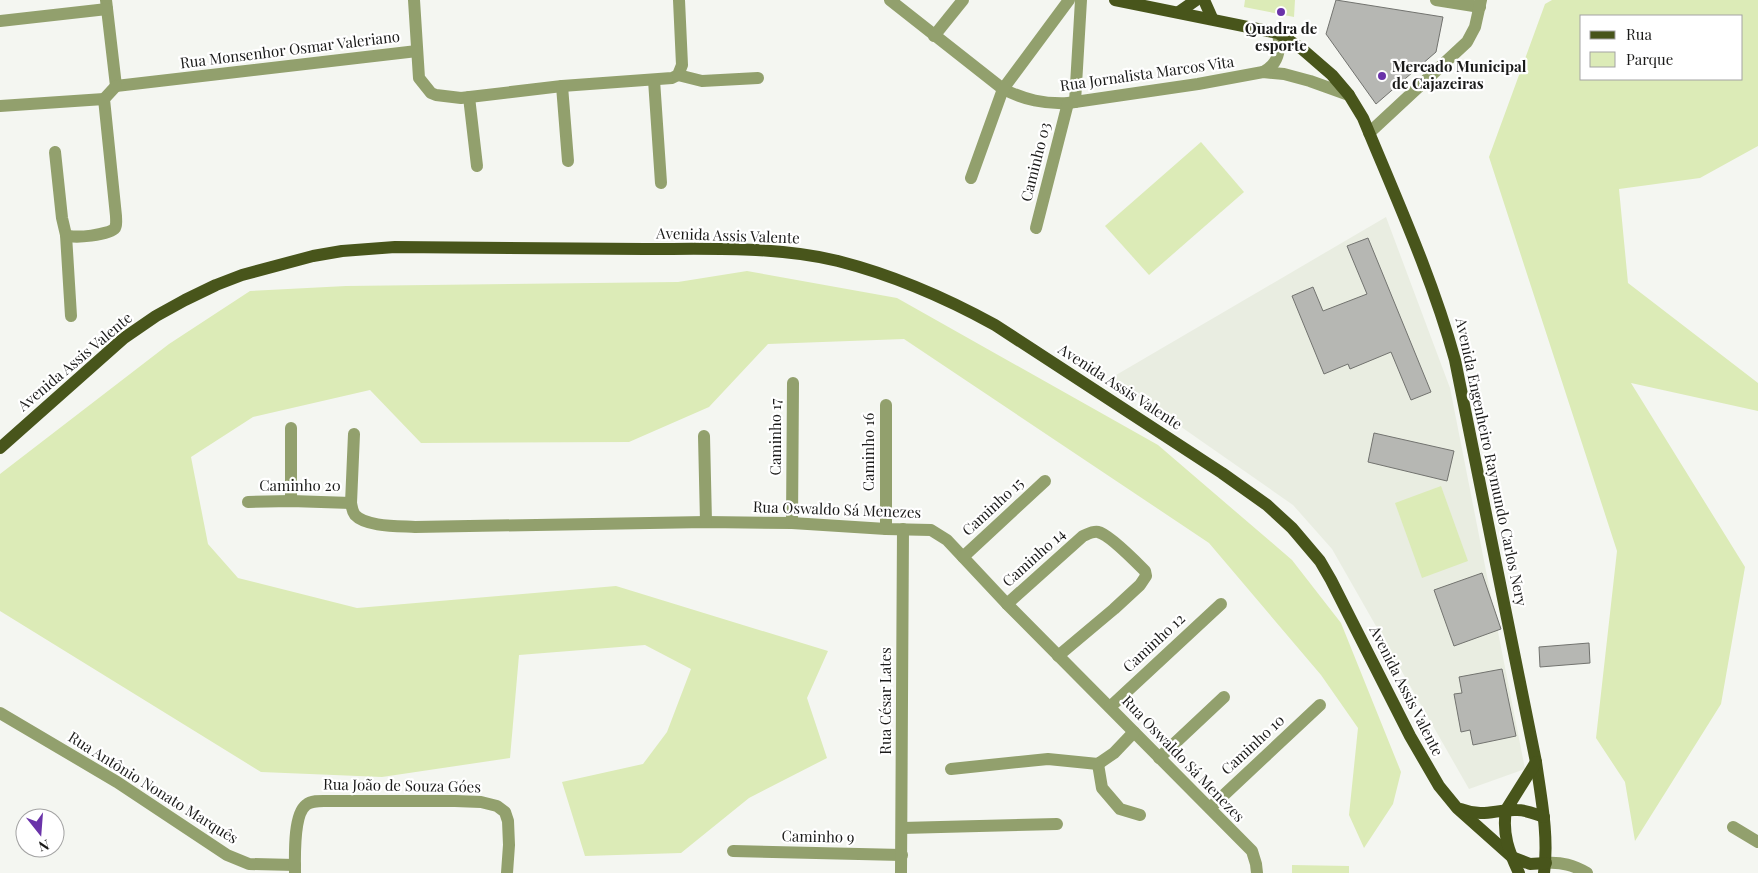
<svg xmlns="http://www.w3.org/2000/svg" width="1758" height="873" font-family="'Playfair Display',serif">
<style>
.built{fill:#e9ede1}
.green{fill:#dcebb7;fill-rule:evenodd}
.building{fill:#b6b7b3;stroke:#72736f}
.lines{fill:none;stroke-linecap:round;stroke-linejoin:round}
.minor{stroke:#92a06d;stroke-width:12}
.major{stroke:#48551b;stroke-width:12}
.poi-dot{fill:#6a33a9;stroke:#fff;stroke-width:2}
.labels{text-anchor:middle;stroke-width:4.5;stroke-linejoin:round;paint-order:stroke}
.poi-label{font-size:15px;font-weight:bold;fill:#1a1a19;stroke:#fff}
.street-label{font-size:15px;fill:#1a1a19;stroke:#fff}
</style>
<rect width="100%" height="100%" fill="#f4f6f1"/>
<path class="built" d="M 1386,217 L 1450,388 L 1525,769 L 1469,789 L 1332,549 L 1293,505 L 1111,378 Z"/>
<g class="green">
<path d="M 1245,0 L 1295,0 L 1294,17 L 1244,7 Z"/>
<path d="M 1552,0 L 1758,0 L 1758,146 L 1700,178 L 1619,189 L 1628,283 L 1758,383 L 1758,411 L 1631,383 L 1745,567 L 1721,704 L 1635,841 L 1625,782 L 1596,738 L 1617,551 L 1489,157 L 1545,4 ZM 1582,16 L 1742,16 L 1742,79 L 1582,79 Z"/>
<path d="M 1201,142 L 1244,192 L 1149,275 L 1105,226 Z"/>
<path d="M 747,271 L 897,298 L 1158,445 L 1292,560 L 1341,623 L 1401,772 L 1393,804 L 1364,848 L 1349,815 L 1358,728 L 1321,675 L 1209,543 L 904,339 L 768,344 L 709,407 L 629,442 L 421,443 L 370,390 L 253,417 L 191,457 L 208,544 L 238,578 L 357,608 L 616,586 L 828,651 L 807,698 L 827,758 L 749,798 L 681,853 L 585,856 L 562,782 L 643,764 L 667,732 L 691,669 L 645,645 L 519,655 L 510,758 L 382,777 L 261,772 L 0,611 L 0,474 L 169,344 L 250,291 L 346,286 L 678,282 Z"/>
<path d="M 1441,486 L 1468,561 L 1422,578 L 1395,503 Z"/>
<path d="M 1292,865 L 1349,866 L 1349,873 L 1292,873 Z"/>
</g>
<g class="building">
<path d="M 1336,0 L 1443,17 L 1436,52 L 1376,104 L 1326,34 Z"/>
<path d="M 1368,238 L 1431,392 L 1411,400 L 1391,352 L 1350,369 L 1348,364 L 1324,374 L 1292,296 L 1313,287 L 1323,311 L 1367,294 L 1347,246 Z"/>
<path d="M 1374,433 L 1454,451 L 1447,481 L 1368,462 Z"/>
<path d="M 1482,573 L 1501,629 L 1454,646 L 1434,590 Z"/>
<path d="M 1589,643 L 1590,663 L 1540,667 L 1539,647 Z"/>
<path d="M 1502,669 L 1516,736 L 1473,745 L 1470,730 L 1461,732 L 1454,694 L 1462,693 L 1459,677 Z"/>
</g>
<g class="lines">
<g class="minor">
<path d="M 106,0 L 116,86"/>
<path d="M 414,0 L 419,78 L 431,93 L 436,95 L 461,98 L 562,86 L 672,78 L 678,75 L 682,65 L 679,0"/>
<path d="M 890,0 L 1003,89 C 1025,100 1044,104 1068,103 L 1198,84 L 1263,72 L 1284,74 L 1310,81 L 1349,95"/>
<path d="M 1436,0 L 1480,7"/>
<path d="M 0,21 L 107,9"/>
<path d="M 934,36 L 963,0"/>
<path d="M 1263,72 C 1279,64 1281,50 1278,33"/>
<path d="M 678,75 L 702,81 L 758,78"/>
<path d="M 654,80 L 661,183"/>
<path d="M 116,86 L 417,51"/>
<path d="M 562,86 L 568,161"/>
<path d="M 469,97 L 477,166"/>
<path d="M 1075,102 L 1081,0"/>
<path d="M 0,106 L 104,99"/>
<path d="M 1369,133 L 1467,42 L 1475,27 L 1481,0"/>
<path d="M 55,152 L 62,218 L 66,235 C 73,239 110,235 115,228 C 117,224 116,220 116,216 L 104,99 L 116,86"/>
<path d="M 971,178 L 1003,89 L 1069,0"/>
<path d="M 1036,228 L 1068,103"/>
<path d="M 66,235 L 71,316"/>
<path d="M 354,434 L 351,503 C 352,507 352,511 355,515 C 366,527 399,526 415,527 L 706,522 L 792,523 L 886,529 L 931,530 L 947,540 L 1007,604 L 1252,851 L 1256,864 L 1257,873"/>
<path d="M 704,436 L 706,522"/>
<path d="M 291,501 L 291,428"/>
<path d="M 248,502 L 291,501 L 351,503"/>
<path d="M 792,523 L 793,383"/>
<path d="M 886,529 L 886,405"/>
<path d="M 963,557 L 1045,481"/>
<path d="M 1007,604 L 1083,536 C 1088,534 1093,531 1098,532 C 1109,534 1136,562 1145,571 L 1146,576 L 1140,585 L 1114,609 L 1058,656"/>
<path d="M 1110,707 L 1221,604"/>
<path d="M 0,713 L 117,782 L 227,855 L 249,864 L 295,865"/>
<path d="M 1159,758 L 1224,697"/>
<path d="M 1098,764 L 1102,788 L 1120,809 L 1140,815"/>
<path d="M 951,769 L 1048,759 L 1098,764 L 1114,753 L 1134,732"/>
<path d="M 1210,808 L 1320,705"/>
<path d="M 1733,827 L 1758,842"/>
<path d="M 902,828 L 1057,824"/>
<path d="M 733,851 L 902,855"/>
<path d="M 1546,863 C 1562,862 1573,865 1587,873"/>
<path d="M 295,873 C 295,857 293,815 306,805 C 312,800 322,801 329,801 L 455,801 L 481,802 L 497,806 L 505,812 L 508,821 L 509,845 L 507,873"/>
<path d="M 901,873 L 903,529"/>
</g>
<g class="major">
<path d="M 1115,0 L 1278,33 L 1302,49 L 1332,75 L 1349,95 L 1363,118 C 1396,198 1432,277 1455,360 L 1536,762 C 1541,798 1549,836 1544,873"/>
<path d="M 1204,0 L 1212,18"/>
<path d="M 1179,12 L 1196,0"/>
<path d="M 0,448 L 124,338 L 156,316 L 185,300 L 216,285 L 242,275 L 313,256 L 342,251 L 395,247 C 479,247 562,248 645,249 C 709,249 776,246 838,261 C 893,275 946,298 995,325 L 1222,473 L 1267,505 L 1292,528 L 1320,561 L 1331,580 L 1410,736 L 1439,786 L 1457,808 L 1512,857 L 1530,864 L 1546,863"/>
<path d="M 1461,809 C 1485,818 1495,809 1517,810 C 1527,810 1535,814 1544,817"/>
<path d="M 1519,873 C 1509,852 1502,834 1506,810 L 1536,762"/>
</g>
</g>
<g class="poi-dot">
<circle cx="1281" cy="12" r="5"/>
<circle cx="1382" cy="76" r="5"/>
</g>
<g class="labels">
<g class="poi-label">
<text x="1281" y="34">Quadra de<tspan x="1281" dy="17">esporte</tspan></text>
<text x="1392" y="72" text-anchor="start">Mercado Municipal<tspan x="1392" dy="17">de Cajazeiras</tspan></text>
</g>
<g class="street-label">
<text transform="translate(290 50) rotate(-7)" y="5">Rua Monsenhor Osmar Valeriano</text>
<text transform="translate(1147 74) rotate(-8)" y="5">Rua Jornalista Marcos Vita</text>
<text transform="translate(1036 162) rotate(-76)" y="5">Caminho 03</text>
<text transform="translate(728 236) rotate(2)" y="5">Avenida Assis Valente</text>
<text transform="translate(75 362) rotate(-40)" y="5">Avenida Assis Valente</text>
<text transform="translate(1120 387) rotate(33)" y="5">Avenida Assis Valente</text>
<text transform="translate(776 437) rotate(-90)" y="5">Caminho 17</text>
<text transform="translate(869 452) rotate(-90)" y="5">Caminho 16</text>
<text transform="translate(1491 462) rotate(78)" y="5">Avenida Engenheiro Raymundo Carlos Nery</text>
<text x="300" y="491">Caminho 20</text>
<text transform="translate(993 507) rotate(-43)" y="5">Caminho 15</text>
<text transform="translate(837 510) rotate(2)" y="5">Rua Oswaldo Sá Menezes</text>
<text transform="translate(1034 558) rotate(-42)" y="5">Caminho 14</text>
<text transform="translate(1154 643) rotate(-43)" y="5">Caminho 12</text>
<text transform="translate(1406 691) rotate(63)" y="5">Avenida Assis Valente</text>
<text transform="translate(886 701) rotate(-90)" y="5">Rua César Lates</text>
<text transform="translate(1253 745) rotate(-43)" y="5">Caminho 10</text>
<text transform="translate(1183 759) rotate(46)" y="5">Rua Oswaldo Sá Menezes</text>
<text transform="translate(402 786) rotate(1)" y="5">Rua João de Souza Góes</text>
<text transform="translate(153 788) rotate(32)" y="5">Rua Antônio Nonato Marquês</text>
<text transform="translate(818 837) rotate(1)" y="5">Caminho 9</text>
</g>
</g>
<rect x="1580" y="15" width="162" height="65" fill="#ffffff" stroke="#a3a3a3"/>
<rect x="1590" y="31" width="25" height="8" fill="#48551b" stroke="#a3a3a3"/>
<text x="1626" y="40" font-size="15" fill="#1a1a19">Rua</text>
<rect x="1590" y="52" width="25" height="15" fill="#dcebb7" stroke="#a3a3a3"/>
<text x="1626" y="65" font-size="15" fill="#1a1a19">Parque</text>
<g transform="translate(40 833) rotate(163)"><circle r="24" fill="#ffffff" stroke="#a3a3a3"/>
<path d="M0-4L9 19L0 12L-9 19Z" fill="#6a33a9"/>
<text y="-8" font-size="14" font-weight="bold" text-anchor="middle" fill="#1a1a19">N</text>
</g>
</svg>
